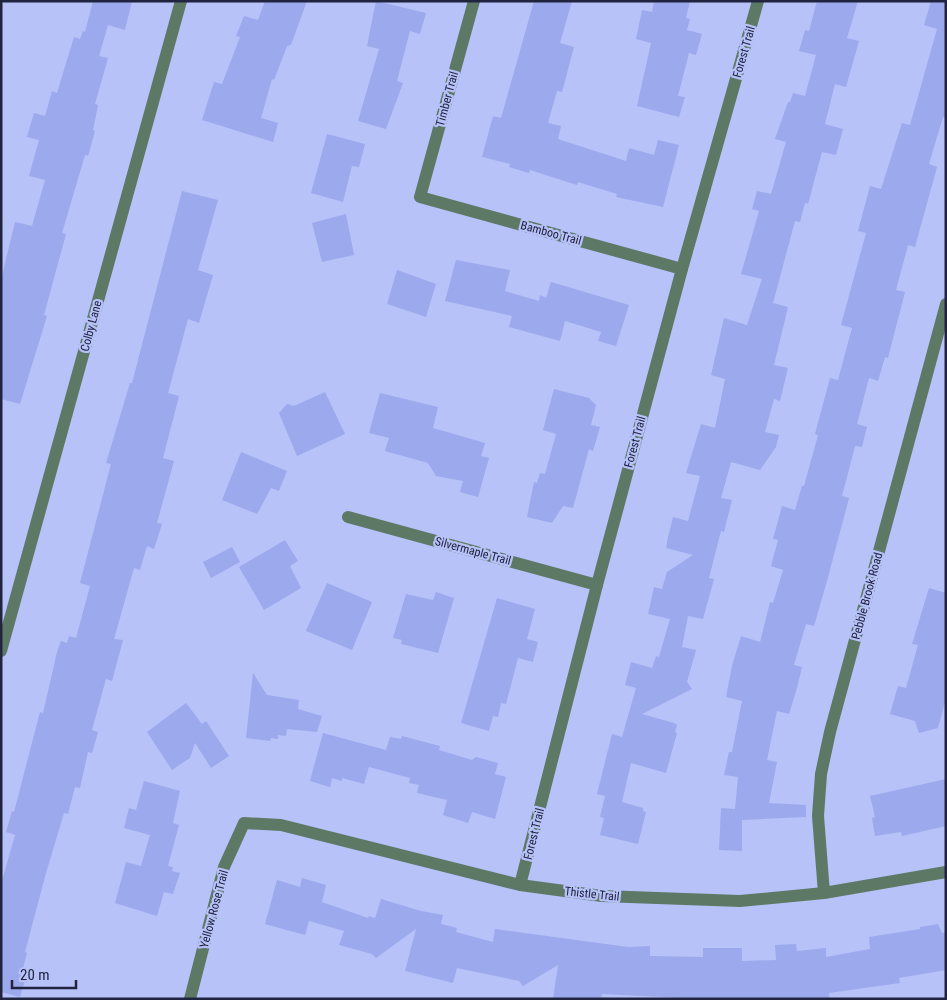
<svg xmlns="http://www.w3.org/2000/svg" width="947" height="1000" font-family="'Roboto Condensed',sans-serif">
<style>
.building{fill:#9ca9ec}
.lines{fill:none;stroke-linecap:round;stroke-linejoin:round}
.minor{stroke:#5d7966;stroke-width:12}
.labels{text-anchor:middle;stroke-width:4.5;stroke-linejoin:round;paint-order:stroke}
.street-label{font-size:12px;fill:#20243e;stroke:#b7c2f9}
</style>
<rect width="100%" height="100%" fill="#b7c2f9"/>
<g class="building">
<path d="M 93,1 L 132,1 L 125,30 L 108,25 L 99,56 L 108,58 L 95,104 L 98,105 L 93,130 L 95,131 L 88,156 L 85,155 L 62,233 L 66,234 L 44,315 L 47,316 L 20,404 L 1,399 L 1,280 L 15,222 L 32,226 L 45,180 L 29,176 L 39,140 L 27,137 L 34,113 L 45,116 L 52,91 L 57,93 L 74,37 L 80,39 L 83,31 L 85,32 Z"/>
<path d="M 265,1 L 307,1 L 291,45 L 287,46 L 274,80 L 272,79 L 261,118 L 278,123 L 273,142 L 202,120 L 214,82 L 222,84 L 240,37 L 236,36 L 244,16 L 258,20 Z"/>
<path d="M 376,1 L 426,13 L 420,34 L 410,31 L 397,81 L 403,83 L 386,129 L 358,121 L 379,49 L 367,46 Z"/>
<path d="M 534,1 L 572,1 L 560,43 L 574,47 L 562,92 L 557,91 L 548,123 L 561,126 L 558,139 L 626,161 L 629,148 L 654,155 L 658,140 L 679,145 L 663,207 L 616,197 L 617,194 L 578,182 L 577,185 L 530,170 L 529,173 L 509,167 L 510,164 L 482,157 L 493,116 L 501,118 Z"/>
<path d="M 654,1 L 690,1 L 686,18 L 690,19 L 687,30 L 702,34 L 696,55 L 689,53 L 678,96 L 685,97 L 679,117 L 637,106 L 651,43 L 636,39 L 642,10 L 652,12 Z"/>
<path d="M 817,1 L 858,1 L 847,38 L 859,41 L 846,87 L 835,84 L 825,124 L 843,129 L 836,155 L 822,152 L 808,204 L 805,203 L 800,222 L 795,221 L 773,303 L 788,307 L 774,365 L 788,368 L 780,401 L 774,399 L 765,432 L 779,435 L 776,447 L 760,470 L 731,462 L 721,498 L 732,500 L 724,532 L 721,531 L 709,578 L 714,579 L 703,619 L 688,616 L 682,647 L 696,650 L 687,682 L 692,689 L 642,714 L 674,723 L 677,725 L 675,732 L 677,733 L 666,773 L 631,763 L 622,802 L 643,808 L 643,811 L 646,812 L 638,844 L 600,835 L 604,818 L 600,817 L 605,796 L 597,794 L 612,734 L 622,737 L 636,688 L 625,685 L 631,662 L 652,668 L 656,656 L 659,657 L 670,619 L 648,614 L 654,587 L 662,589 L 667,572 L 693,555 L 666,548 L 668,537 L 673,517 L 688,521 L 700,476 L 686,473 L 701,424 L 715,428 L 725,379 L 711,375 L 724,318 L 747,325 L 762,279 L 741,274 L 759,211 L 752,209 L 757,191 L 771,194 L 786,142 L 775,139 L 788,102 L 790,102 L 793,93 L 805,96 L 816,55 L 799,51 L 805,30 L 809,31 Z"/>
<path d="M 931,1 L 946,1 L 946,118 L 943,117 L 929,164 L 937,167 L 915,247 L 908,245 L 896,290 L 905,292 L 888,358 L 885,357 L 878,381 L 869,378 L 857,424 L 867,427 L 862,447 L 855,446 L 842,496 L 849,498 L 827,581 L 814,626 L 806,624 L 794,665 L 802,667 L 797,688 L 789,714 L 777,711 L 767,760 L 777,762 L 769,803 L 806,805 L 806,817 L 742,820 L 742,851 L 719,850 L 721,808 L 735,809 L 738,777 L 724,775 L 729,752 L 732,752 L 742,701 L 726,697 L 732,666 L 741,636 L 760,642 L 770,602 L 773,603 L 783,570 L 771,566 L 778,540 L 773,539 L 782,506 L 795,510 L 802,486 L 804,486 L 818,435 L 815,434 L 830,378 L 838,380 L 852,328 L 841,325 L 866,233 L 858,231 L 870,186 L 881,189 L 902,123 L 910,125 L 937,29 L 924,25 Z"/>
<path d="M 327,134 L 365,144 L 359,167 L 352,166 L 343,202 L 311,193 Z"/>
<path d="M 182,191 L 218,200 L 198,270 L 213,275 L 199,323 L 188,319 L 168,393 L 179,396 L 163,458 L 174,461 L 157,523 L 162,524 L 154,549 L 147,546 L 140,570 L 134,568 L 114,639 L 123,640 L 112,681 L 106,679 L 92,730 L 98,732 L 92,753 L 88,752 L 80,788 L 75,787 L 68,814 L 64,813 L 46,873 L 25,952 L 27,953 L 21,976 L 26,977 L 20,997 L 1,992 L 1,884 L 15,835 L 6,832 L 12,811 L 14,812 L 40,712 L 43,713 L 57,652 L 61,641 L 67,643 L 69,636 L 76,638 L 90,586 L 80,583 L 111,464 L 106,463 L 130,383 L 132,383 Z"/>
<path d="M 346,214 L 354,255 L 322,262 L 312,223 Z"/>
<path d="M 456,260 L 510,270 L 505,291 L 539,301 L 540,295 L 546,298 L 551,282 L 629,305 L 616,346 L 598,341 L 601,332 L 565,321 L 560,341 L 509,327 L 512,316 L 445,301 Z"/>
<path d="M 397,270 L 436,284 L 426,317 L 387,304 Z"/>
<path d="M 554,389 L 589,398 L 596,405 L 591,425 L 600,427 L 593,451 L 589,449 L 573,508 L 563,506 L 552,523 L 527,517 L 534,482 L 537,483 L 540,473 L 545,474 L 556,434 L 543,430 Z"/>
<path d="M 325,392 L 345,434 L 297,456 L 279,413 L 287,404 L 294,406 Z"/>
<path d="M 380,393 L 438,407 L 433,428 L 485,443 L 481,456 L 489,458 L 478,497 L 460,492 L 463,481 L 436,476 L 428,463 L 385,451 L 389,438 L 369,433 Z"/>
<path d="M 241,452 L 287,471 L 279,491 L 271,488 L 257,514 L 222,500 Z"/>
<path d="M 285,540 L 298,561 L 290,566 L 301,588 L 264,610 L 239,567 Z"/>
<path d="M 232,547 L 240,562 L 211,578 L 203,562 Z"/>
<path d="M 327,583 L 372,602 L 352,650 L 306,631 Z"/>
<path d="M 929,588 L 946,593 L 946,698 L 938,728 L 919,733 L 915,721 L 890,714 L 898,686 L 906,688 L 918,645 L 912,644 Z"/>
<path d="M 436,592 L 454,598 L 438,653 L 401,644 L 402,640 L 393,638 L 406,594 L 433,600 Z"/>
<path d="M 497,598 L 535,609 L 527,639 L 538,642 L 533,662 L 518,658 L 506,704 L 501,703 L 498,717 L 493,716 L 489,731 L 461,723 Z"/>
<path d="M 253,673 L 267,695 L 299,700 L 298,709 L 322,716 L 317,732 L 287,729 L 286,736 L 278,735 L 278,739 L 271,738 L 270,741 L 246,738 Z"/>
<path d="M 186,703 L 202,724 L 206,721 L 229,756 L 211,768 L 195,743 L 190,758 L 172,770 L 147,732 Z"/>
<path d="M 323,733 L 386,750 L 390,737 L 401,739 L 402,736 L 440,746 L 439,750 L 472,760 L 476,757 L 498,763 L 495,774 L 506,777 L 495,819 L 472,812 L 468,823 L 443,815 L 447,800 L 417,793 L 419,785 L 409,783 L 410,778 L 369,767 L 364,784 L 342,778 L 342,781 L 332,778 L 330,787 L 310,781 Z"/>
<path d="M 946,779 L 946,826 L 902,836 L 901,832 L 875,836 L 872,818 L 875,817 L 870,796 Z"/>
<path d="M 144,781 L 180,791 L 173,823 L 179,825 L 168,866 L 173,867 L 172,871 L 180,873 L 173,894 L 164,892 L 157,916 L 115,903 L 126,862 L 141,866 L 150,835 L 124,828 L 129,808 L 136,810 Z"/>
<path d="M 302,878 L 326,885 L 322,902 L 368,918 L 369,916 L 375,918 L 381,899 L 421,911 L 443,915 L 441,924 L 457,928 L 456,932 L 493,942 L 495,929 L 628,947 L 650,946 L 650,956 L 703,957 L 703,948 L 742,948 L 742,961 L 776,960 L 775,945 L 796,944 L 797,951 L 826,948 L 826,957 L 870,949 L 869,937 L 920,929 L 920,927 L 938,924 L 942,933 L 946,932 L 946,970 L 899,978 L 900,983 L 829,993 L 830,999 L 703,999 L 602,994 L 601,999 L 553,999 L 558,965 L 523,986 L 519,981 L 457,968 L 453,983 L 405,971 L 416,929 L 376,958 L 372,954 L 339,945 L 344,931 L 309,921 L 305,935 L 265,924 L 277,880 L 300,887 Z"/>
</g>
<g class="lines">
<g class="minor">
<path d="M 474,1 L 420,197 L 682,269"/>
<path d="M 348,517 L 597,585"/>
<path d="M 1,651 L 181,1"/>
<path d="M 520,885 L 597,585 L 682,269 L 758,1"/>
<path d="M 824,893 L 818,816 L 821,774 L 830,732 L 946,304"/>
<path d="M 190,999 L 224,867 L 244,823 L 281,825 L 520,885 L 602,896 L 740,901 L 824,893 L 946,872"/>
</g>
</g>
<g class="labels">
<g class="street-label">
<text transform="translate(744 52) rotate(-74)" y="4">Forest Trail</text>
<text transform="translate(447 99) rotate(-75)" y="4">Timber Trail</text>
<text transform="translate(551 233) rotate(15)" y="4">Bamboo Trail</text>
<text transform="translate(91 326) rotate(-75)" y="4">Colby Lane</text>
<text transform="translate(635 442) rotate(-75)" y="4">Forest Trail</text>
<text transform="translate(473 551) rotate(15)" y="4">Silvermaple Trail</text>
<text transform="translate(867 596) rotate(-75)" y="4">Pebble Brook Road</text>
<text transform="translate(534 834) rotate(-76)" y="4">Forest Trail</text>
<text transform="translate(592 894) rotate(6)" y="4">Thistle Trail</text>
<text transform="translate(214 909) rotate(-75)" y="4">Yellow Rose Trail</text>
</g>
</g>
<rect width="947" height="1000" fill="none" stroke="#20243e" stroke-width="5"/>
<path d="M12 980v8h64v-8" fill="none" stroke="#20243e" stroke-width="2.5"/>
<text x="20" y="980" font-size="15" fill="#20243e" stroke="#b7c2f9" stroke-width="4" paint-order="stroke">20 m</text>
</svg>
